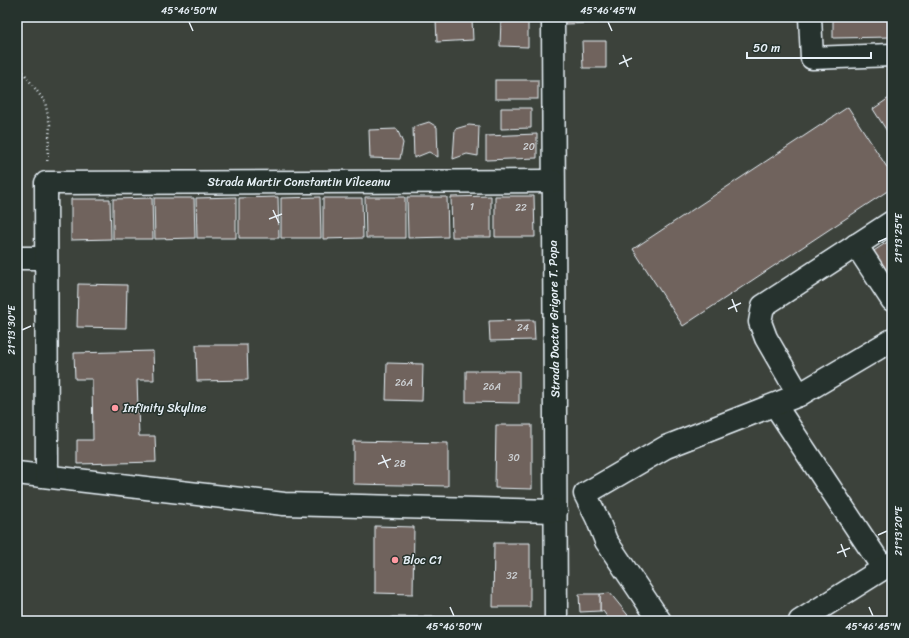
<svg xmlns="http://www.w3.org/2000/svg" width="909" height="638" font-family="Sriracha,sans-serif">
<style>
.building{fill:#70645d;stroke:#e8f1f8}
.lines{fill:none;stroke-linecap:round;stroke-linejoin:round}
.minor-casing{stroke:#e8f1f8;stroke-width:25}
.path{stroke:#e8f1f8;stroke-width:2.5;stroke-dasharray:1 3;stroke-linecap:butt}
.minor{stroke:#26332d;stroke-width:22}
.ticks{fill:none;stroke:#e8f1f8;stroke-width:1.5}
.poi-dot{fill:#ff9aa2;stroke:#26332d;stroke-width:1.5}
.labels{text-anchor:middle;stroke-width:3;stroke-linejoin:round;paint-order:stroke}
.number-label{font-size:10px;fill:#caced1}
.street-label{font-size:12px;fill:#e8f1f8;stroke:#26332d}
.poi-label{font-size:12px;fill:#e8f1f8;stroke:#26332d;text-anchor:start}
.neatline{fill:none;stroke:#e8f1f8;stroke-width:1.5}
.ticks-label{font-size:10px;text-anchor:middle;fill:#e8f1f8}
</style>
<rect width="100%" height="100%" fill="#3c423b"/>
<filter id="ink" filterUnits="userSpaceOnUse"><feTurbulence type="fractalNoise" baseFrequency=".025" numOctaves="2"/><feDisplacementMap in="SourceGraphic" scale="8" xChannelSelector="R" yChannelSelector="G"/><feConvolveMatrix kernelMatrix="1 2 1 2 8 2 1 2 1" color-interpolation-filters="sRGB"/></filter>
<g filter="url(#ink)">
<g class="building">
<path d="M 564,17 L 599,17 L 599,23 L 564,24 Z"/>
<path d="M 833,17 L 892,17 L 892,37 L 833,38 Z"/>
<path d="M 472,19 L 473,40 L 437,42 L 436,20 Z"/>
<path d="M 501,19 L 528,19 L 528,47 L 500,46 Z"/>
<path d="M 582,41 L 606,41 L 606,68 L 583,68 Z"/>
<rect x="495" y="80" width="43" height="19"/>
<path d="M 892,96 L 892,139 L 873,109 Z"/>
<path d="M 848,107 L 892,175 L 892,188 L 683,326 L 633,249 Z"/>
<path d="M 501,108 L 531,108 L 531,128 L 501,129 Z"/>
<path d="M 429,122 L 437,127 L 438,157 L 429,152 L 414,158 L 413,127 Z"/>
<path d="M 469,125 L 479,126 L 478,156 L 467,154 L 453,159 L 455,129 Z"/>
<path d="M 397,129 L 403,143 L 400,159 L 370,158 L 369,130 Z"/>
<path d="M 537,134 L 537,158 L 486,160 L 486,136 Z"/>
<path d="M 491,196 L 491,237 L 452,237 L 451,197 Z"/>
<path d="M 495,196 L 534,196 L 535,237 L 495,237 Z"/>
<path d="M 236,197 L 236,238 L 197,238 L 196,198 Z"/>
<path d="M 278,197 L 279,238 L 239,238 L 239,198 Z"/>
<path d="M 320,197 L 321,238 L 281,238 L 281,198 Z"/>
<path d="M 365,197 L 405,197 L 405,238 L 366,238 Z"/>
<path d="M 407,197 L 447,197 L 448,237 L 408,238 Z"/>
<path d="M 152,198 L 153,239 L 113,239 L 113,199 Z"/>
<path d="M 154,198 L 194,198 L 195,238 L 155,239 Z"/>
<path d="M 323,198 L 362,198 L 363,238 L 323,239 Z"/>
<path d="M 71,199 L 110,199 L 111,239 L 71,240 Z"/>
<path d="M 892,239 L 892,295 L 866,256 Z"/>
<path d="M 78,284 L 127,285 L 126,328 L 77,327 Z"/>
<path d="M 534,320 L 535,340 L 490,341 L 489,321 Z"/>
<path d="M 196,345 L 247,345 L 248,380 L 197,381 Z"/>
<path d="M 153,351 L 154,380 L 137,380 L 139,436 L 155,436 L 156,462 L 77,464 L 77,440 L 93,440 L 92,379 L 75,379 L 74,353 Z"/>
<path d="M 387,363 L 423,364 L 422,401 L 386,400 Z"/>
<path d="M 466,371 L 519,371 L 519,403 L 466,402 Z"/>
<path d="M 496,425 L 532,425 L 532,489 L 495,488 Z"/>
<path d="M 353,441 L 448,443 L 448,486 L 353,484 Z"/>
<path d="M 375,526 L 414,527 L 413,594 L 375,593 Z"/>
<path d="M 494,543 L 530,543 L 530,607 L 493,607 Z"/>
<path d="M 610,593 L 631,619 L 628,621 L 603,621 L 608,618 L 603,611 L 600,611 L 600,594 Z"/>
<path d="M 579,594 L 600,594 L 600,611 L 580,612 Z"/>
<rect x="392" y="617" width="43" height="4"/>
</g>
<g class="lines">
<g class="minor-casing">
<g id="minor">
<path d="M 553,17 L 556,621"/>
<path d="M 810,17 L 812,58 L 892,55"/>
<path d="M 856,245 L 892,300"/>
<path d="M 17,258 L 45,258"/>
<path d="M 799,395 L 766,338 L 760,322 L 763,306 L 892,222"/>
<path d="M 775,405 L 883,568"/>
<path d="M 17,473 L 284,504 L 556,511"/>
<path d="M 47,476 L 46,183 L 553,181"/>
<path d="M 660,621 L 606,541 L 597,518 L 585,494 L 666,447 L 799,395 L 892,340"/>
<path d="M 800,621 L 892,563"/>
</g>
</g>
<path class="path" d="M 17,57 L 23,72 L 45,102 L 50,125 L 47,164"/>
<use href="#minor" class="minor"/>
</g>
</g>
<path class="ticks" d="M 189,22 L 193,31M 608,22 L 612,31M 623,55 L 628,67M 619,64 L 632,58M 273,210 L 279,223M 269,219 L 282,214M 878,242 L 887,238M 732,299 L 737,312M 728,309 L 741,303M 22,330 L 31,326M 382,455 L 388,468M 378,464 L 391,459M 878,535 L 887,531M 841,544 L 846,557M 837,553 L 850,548M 450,607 L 454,616M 869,607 L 873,616"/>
<g class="poi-dot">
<circle cx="115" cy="408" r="4"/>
<circle cx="395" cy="560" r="4"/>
</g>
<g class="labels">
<g class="number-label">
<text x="529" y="150">20</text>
<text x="472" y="210">1</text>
<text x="521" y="211">22</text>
<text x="523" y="331">24</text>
<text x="404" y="386">26A</text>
<text x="492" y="390">26A</text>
<text x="514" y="461">30</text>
<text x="400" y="467">28</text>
<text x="512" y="579">32</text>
</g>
<g class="street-label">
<text x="299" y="186">Strada Martir Constantin Vîlceanu</text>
<text transform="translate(554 319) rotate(-91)" y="4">Strada Doctor Grigore T. Popa</text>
</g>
<g class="poi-label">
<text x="123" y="412">Infinity Skyline</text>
<text x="403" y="564">Bloc C1</text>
</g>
</g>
<rect width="909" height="638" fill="none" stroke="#26332d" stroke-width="44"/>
<path d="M747 52v6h124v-6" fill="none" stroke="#e8f1f8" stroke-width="2"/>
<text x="753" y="52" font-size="12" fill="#e8f1f8" stroke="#26332d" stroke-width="3" paint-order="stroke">50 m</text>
<rect x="22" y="22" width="865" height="594" class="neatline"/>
<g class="ticks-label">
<text x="189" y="14">45°46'50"N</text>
<text x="608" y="14">45°46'45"N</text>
<text transform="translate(898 238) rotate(-90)" y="4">21°13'25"E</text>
<text transform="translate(11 330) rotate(-90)" y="4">21°13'30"E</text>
<text transform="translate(898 531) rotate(-90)" y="4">21°13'20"E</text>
<text x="454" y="630">45°46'50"N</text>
<text x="873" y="630">45°46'45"N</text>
</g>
</svg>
